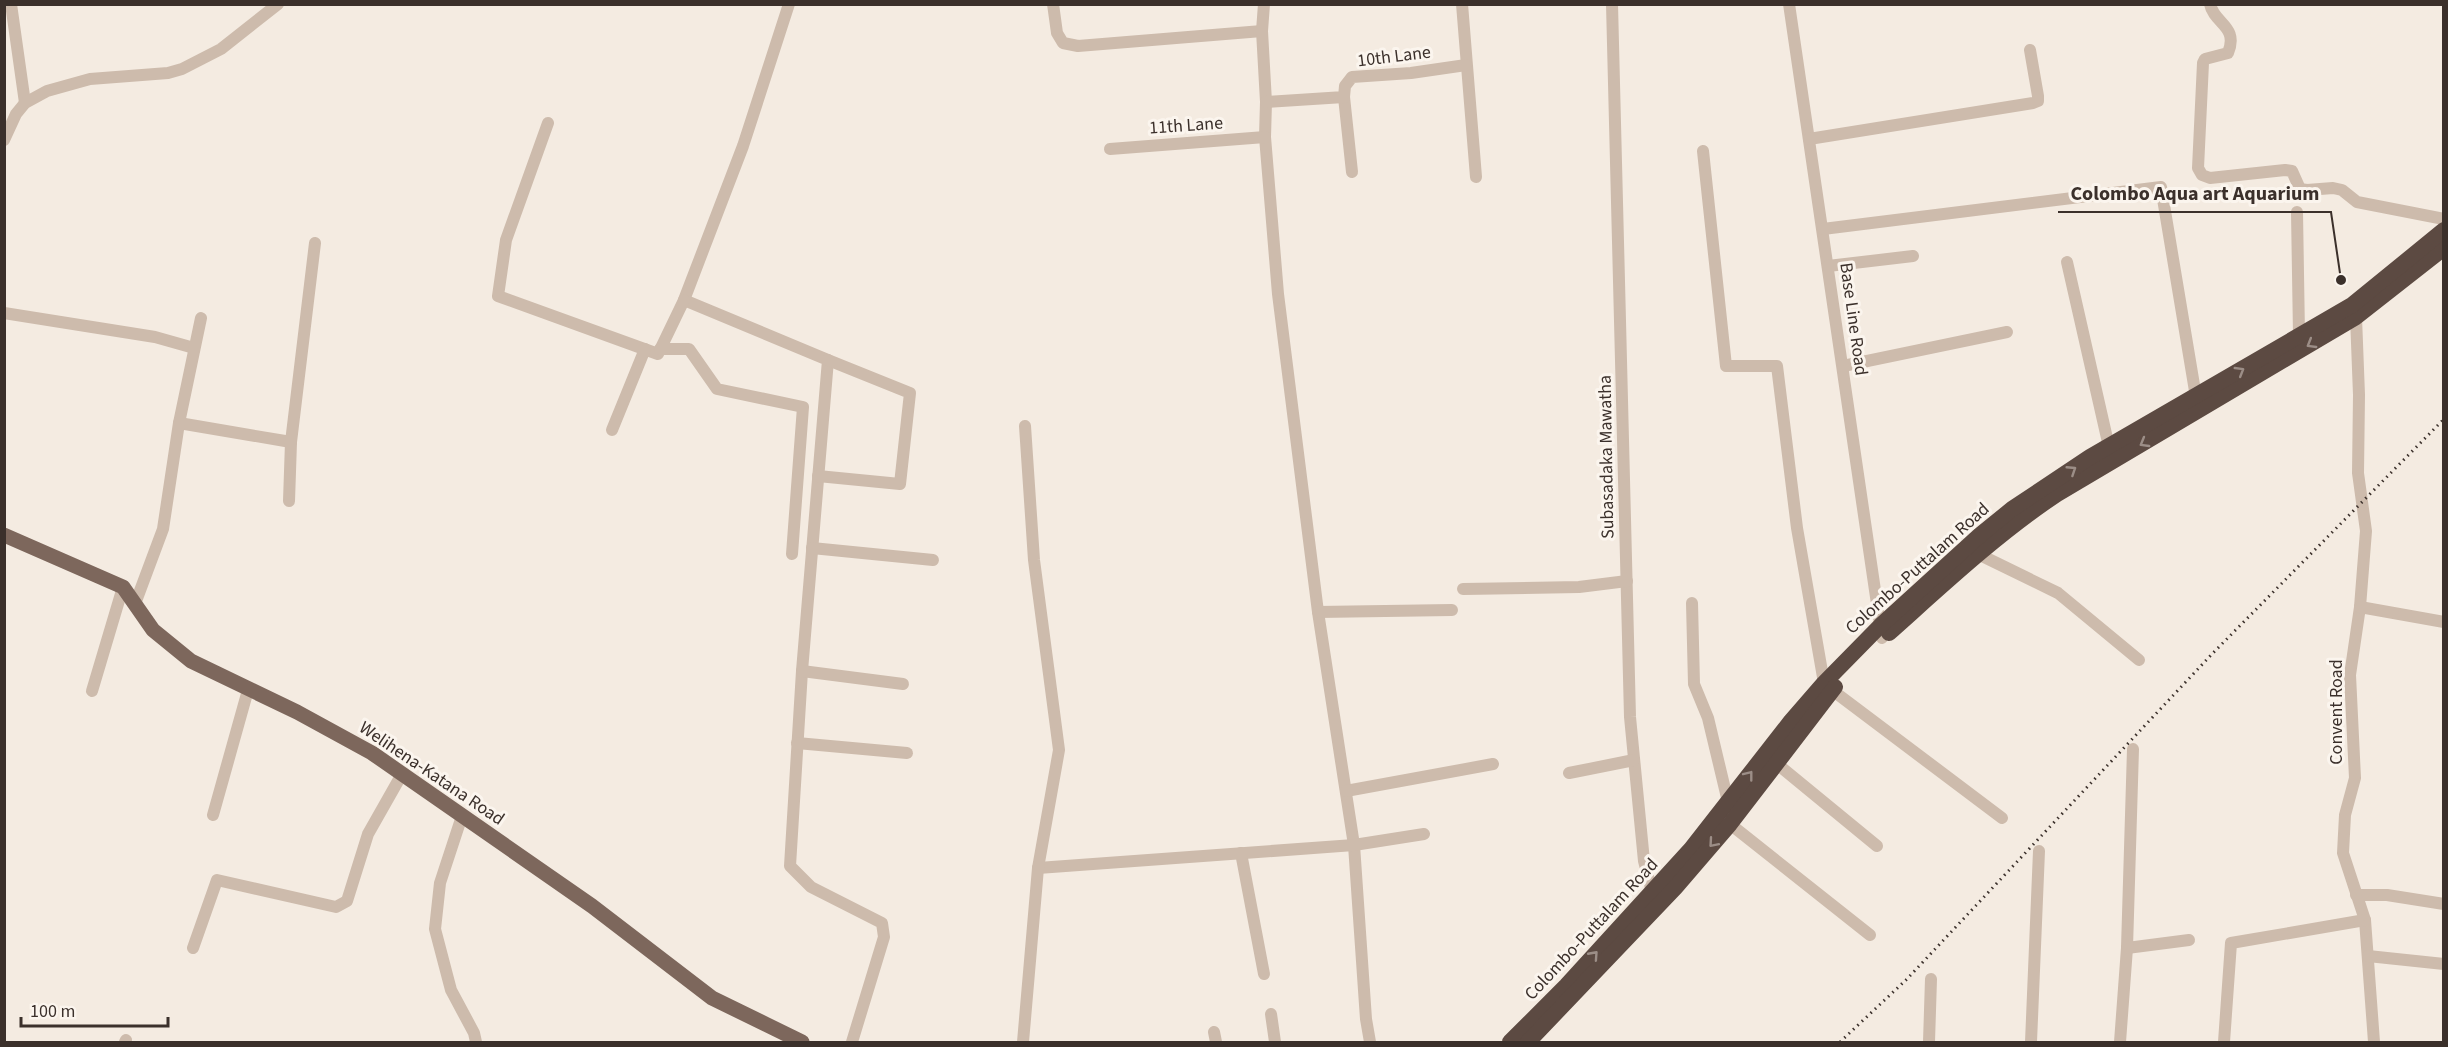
<svg xmlns="http://www.w3.org/2000/svg" width="2448" height="1047" font-family="'Source Sans 3',sans-serif">
<style>
.lines{fill:none;stroke-linecap:round;stroke-linejoin:round}
.minor{stroke:#cdbbac;stroke-width:12}
.major{stroke:#7d675c;stroke-width:15}
.highway{stroke:#5c4a42;stroke-width:16}
.rail{stroke:#3b302b;stroke-width:3;stroke-dasharray:1.5 4.5;stroke-linecap:butt}
.oneway{stroke:#9c8e87}
.labels{text-anchor:middle;stroke-width:6;stroke-linejoin:round;paint-order:stroke}
.street-label{font-size:18px;fill:#3b302b;stroke:#fbf5ee}
.leader{fill:none;stroke:#3b302b;stroke-width:2}
.callout-dot{fill:#3b302b;stroke:#fbf5ee;stroke-width:2}
.callout-label{font-size:20px;text-anchor:middle;font-weight:bold;fill:#3b302b;stroke:#fbf5ee;stroke-width:6;stroke-linejoin:round;paint-order:stroke}
</style>
<rect width="100%" height="100%" fill="#f4ebe1"/>
<g class="lines">
<g class="minor">
<path d="M 11,4 L 25,103"/>
<path d="M 789,4 L 743,146 L 684,300 L 828,360 L 802,671 L 790,866 L 811,887 L 882,923 L 884,937 L 852,1042"/>
<path d="M 1053,4 L 1057,33 L 1063,43 L 1078,46 L 1262,31"/>
<path d="M 1264,4 L 1262,31 L 1266,102 L 1265,137 L 1278,294 L 1318,612 L 1354,845 L 1366,1019 L 1370,1042"/>
<path d="M 1462,4 L 1476,177"/>
<path d="M 1612,4 L 1630,717 L 1644,861 L 1652,892 L 1655,897"/>
<path d="M 1789,4 L 1882,638"/>
<path d="M 2210,4 C 2214,24 2239,26 2228,53 L 2205,59 L 2203,63 L 2198,168 L 2202,175 L 2210,178 L 2285,170 L 2292,171 L 2300,189 L 2307,190 L 2333,188 L 2342,190 L 2357,202 L 2444,219"/>
<path d="M 1344,97 L 1352,172"/>
<path d="M 1266,102 L 1344,97 L 1345,86 L 1352,77 L 1411,73 L 1466,65"/>
<path d="M 548,123 L 506,240 L 498,296 L 658,354 L 684,300"/>
<path d="M 1809,139 L 2033,103 L 2038,101 L 2038,96 L 2030,50"/>
<path d="M 4,140 L 16,114 L 25,103 L 47,91 L 90,79 L 168,73 L 182,69 L 221,49 L 278,4"/>
<path d="M 1110,149 L 1265,137"/>
<path d="M 1703,151 L 1726,366 L 1777,366 L 1797,528 L 1824,683"/>
<path d="M 2297,212 L 2299,335"/>
<path d="M 1823,229 L 2161,187 L 2196,397"/>
<path d="M 2067,262 L 2109,447"/>
<path d="M 1828,266 L 1913,256"/>
<path d="M 2354,310 L 2356,317 L 2359,395 L 2358,473 L 2366,531 L 2360,607 L 2350,675 L 2355,778 L 2345,815 L 2343,853 L 2365,920 L 2374,1042"/>
<path d="M 4,313 L 155,337 L 194,348"/>
<path d="M 660,349 L 689,349 L 717,389 L 803,407 L 792,554"/>
<path d="M 1843,366 L 2007,332"/>
<path d="M 179,423 L 291,442"/>
<path d="M 612,430 L 645,349"/>
<path d="M 818,476 L 900,484 L 910,393 L 828,360"/>
<path d="M 289,501 L 291,442 L 315,243"/>
<path d="M 812,548 L 933,560"/>
<path d="M 1976,553 L 2058,593 L 2139,660"/>
<path d="M 1463,589 L 1579,587 L 1627,581"/>
<path d="M 1692,603 L 1694,684 L 1708,718 L 1729,806"/>
<path d="M 135,604 L 163,529 L 179,423 L 201,318"/>
<path d="M 2360,607 L 2444,622"/>
<path d="M 1318,612 L 1452,610"/>
<path d="M 802,671 L 903,684"/>
<path d="M 1832,690 L 2002,818"/>
<path d="M 92,691 L 123,587"/>
<path d="M 797,743 L 907,753"/>
<path d="M 1776,763 L 1877,846"/>
<path d="M 1569,773 L 1634,760"/>
<path d="M 1346,791 L 1493,764"/>
<path d="M 213,815 L 248,690"/>
<path d="M 462,816 L 440,883 L 435,929 L 451,990 L 474,1033 L 476,1042"/>
<path d="M 1730,824 L 1870,935"/>
<path d="M 1241,853 L 1264,974"/>
<path d="M 1038,868 L 1354,845 L 1424,834"/>
<path d="M 2356,895 L 2387,895 L 2444,904"/>
<path d="M 193,948 L 217,880 L 336,907 L 347,901 L 368,834 L 402,774"/>
<path d="M 2127,948 L 2189,940"/>
<path d="M 2368,956 L 2444,964"/>
<path d="M 1271,1014 L 1275,1042"/>
<path d="M 1214,1032 L 1216,1042"/>
<path d="M 125,1042 L 126,1040"/>
<path d="M 1023,1042 L 1038,868 L 1059,750 L 1034,560 L 1025,426"/>
<path d="M 1929,1042 L 1931,979"/>
<path d="M 2031,1042 L 2039,851"/>
<path d="M 2120,1042 L 2127,948 L 2133,749"/>
<path d="M 2224,1042 L 2231,943 L 2365,920"/>
</g>
<path class="major" d="M 4,535 L 123,587 L 153,630 L 191,661 L 297,712 L 372,753 L 592,906 L 712,998 L 802,1042"/>
<g class="highway">
<path d="M 1889,633 C 1944,584 1996,535 2057,494 L 2356,317 L 2444,248"/>
<path d="M 1510,1042 L 1566,986 L 1691,849 L 1791,721 L 1824,683 L 1880,626 L 1980,535 L 2012,509 L 2090,457 L 2352,305 L 2444,230"/>
<path d="M 1528,1042 L 1675,888 L 1730,824 L 1835,687"/>
</g>
<path class="rail" d="M 1840,1042 L 1907,979 L 2212,654 L 2444,419"/>
</g>
<defs><path id="oneway-chevron" d="M-2-3.5L2.5 0L-2 3.5" fill="none" stroke-width="1.6" stroke-linecap="round" stroke-linejoin="round" transform="scale(1.5)"/></defs>
<g class="oneway">
<use href="#oneway-chevron" transform="translate(2311 344) rotate(149)"/>
<use href="#oneway-chevron" transform="translate(2240 371) rotate(-31)"/>
<use href="#oneway-chevron" transform="translate(2144 443) rotate(150)"/>
<use href="#oneway-chevron" transform="translate(2072 470) rotate(-33)"/>
<use href="#oneway-chevron" transform="translate(1749 775) rotate(-52)"/>
<use href="#oneway-chevron" transform="translate(1713 843) rotate(131)"/>
<use href="#oneway-chevron" transform="translate(1594 955) rotate(-48)"/>
</g>
<g class="labels">
<g class="street-label">
<text transform="translate(1394 56) rotate(-7)" y="6">10th Lane</text>
<text transform="translate(1186 125) rotate(-4)" y="6">11th Lane</text>
<text transform="translate(1854 319) rotate(82)" y="6">Base Line Road</text>
<text transform="translate(1606 457) rotate(-91)" y="6">Subasadaka Mawatha</text>
<text transform="translate(1917 568) rotate(-42)" y="6">Colombo-Puttalam Road</text>
<text transform="translate(2336 712) rotate(-90)" y="6">Convent Road</text>
<text transform="translate(432 773) rotate(34)" y="6">Welihena-Katana Road</text>
<text transform="translate(1591 929) rotate(-47)" y="6">Colombo-Puttalam Road</text>
</g>
</g>
<path class="leader" d="M2341 280L2331 212H2058"/>
<circle class="callout-dot" cx="2341" cy="280" r="6"/>
<g class="callout-label">
<text x="2195" y="200">Colombo Aqua art Aquarium</text>
</g>
<rect width="2448" height="1047" fill="none" stroke="#3b302b" stroke-width="12"/>
<path d="M21 1017v9h147v-9" fill="none" stroke="#3b302b" stroke-width="3"/>
<text x="30" y="1017" font-size="18" fill="#3b302b" stroke="#fbf5ee" stroke-width="4.5" paint-order="stroke">100 m</text>
</svg>
